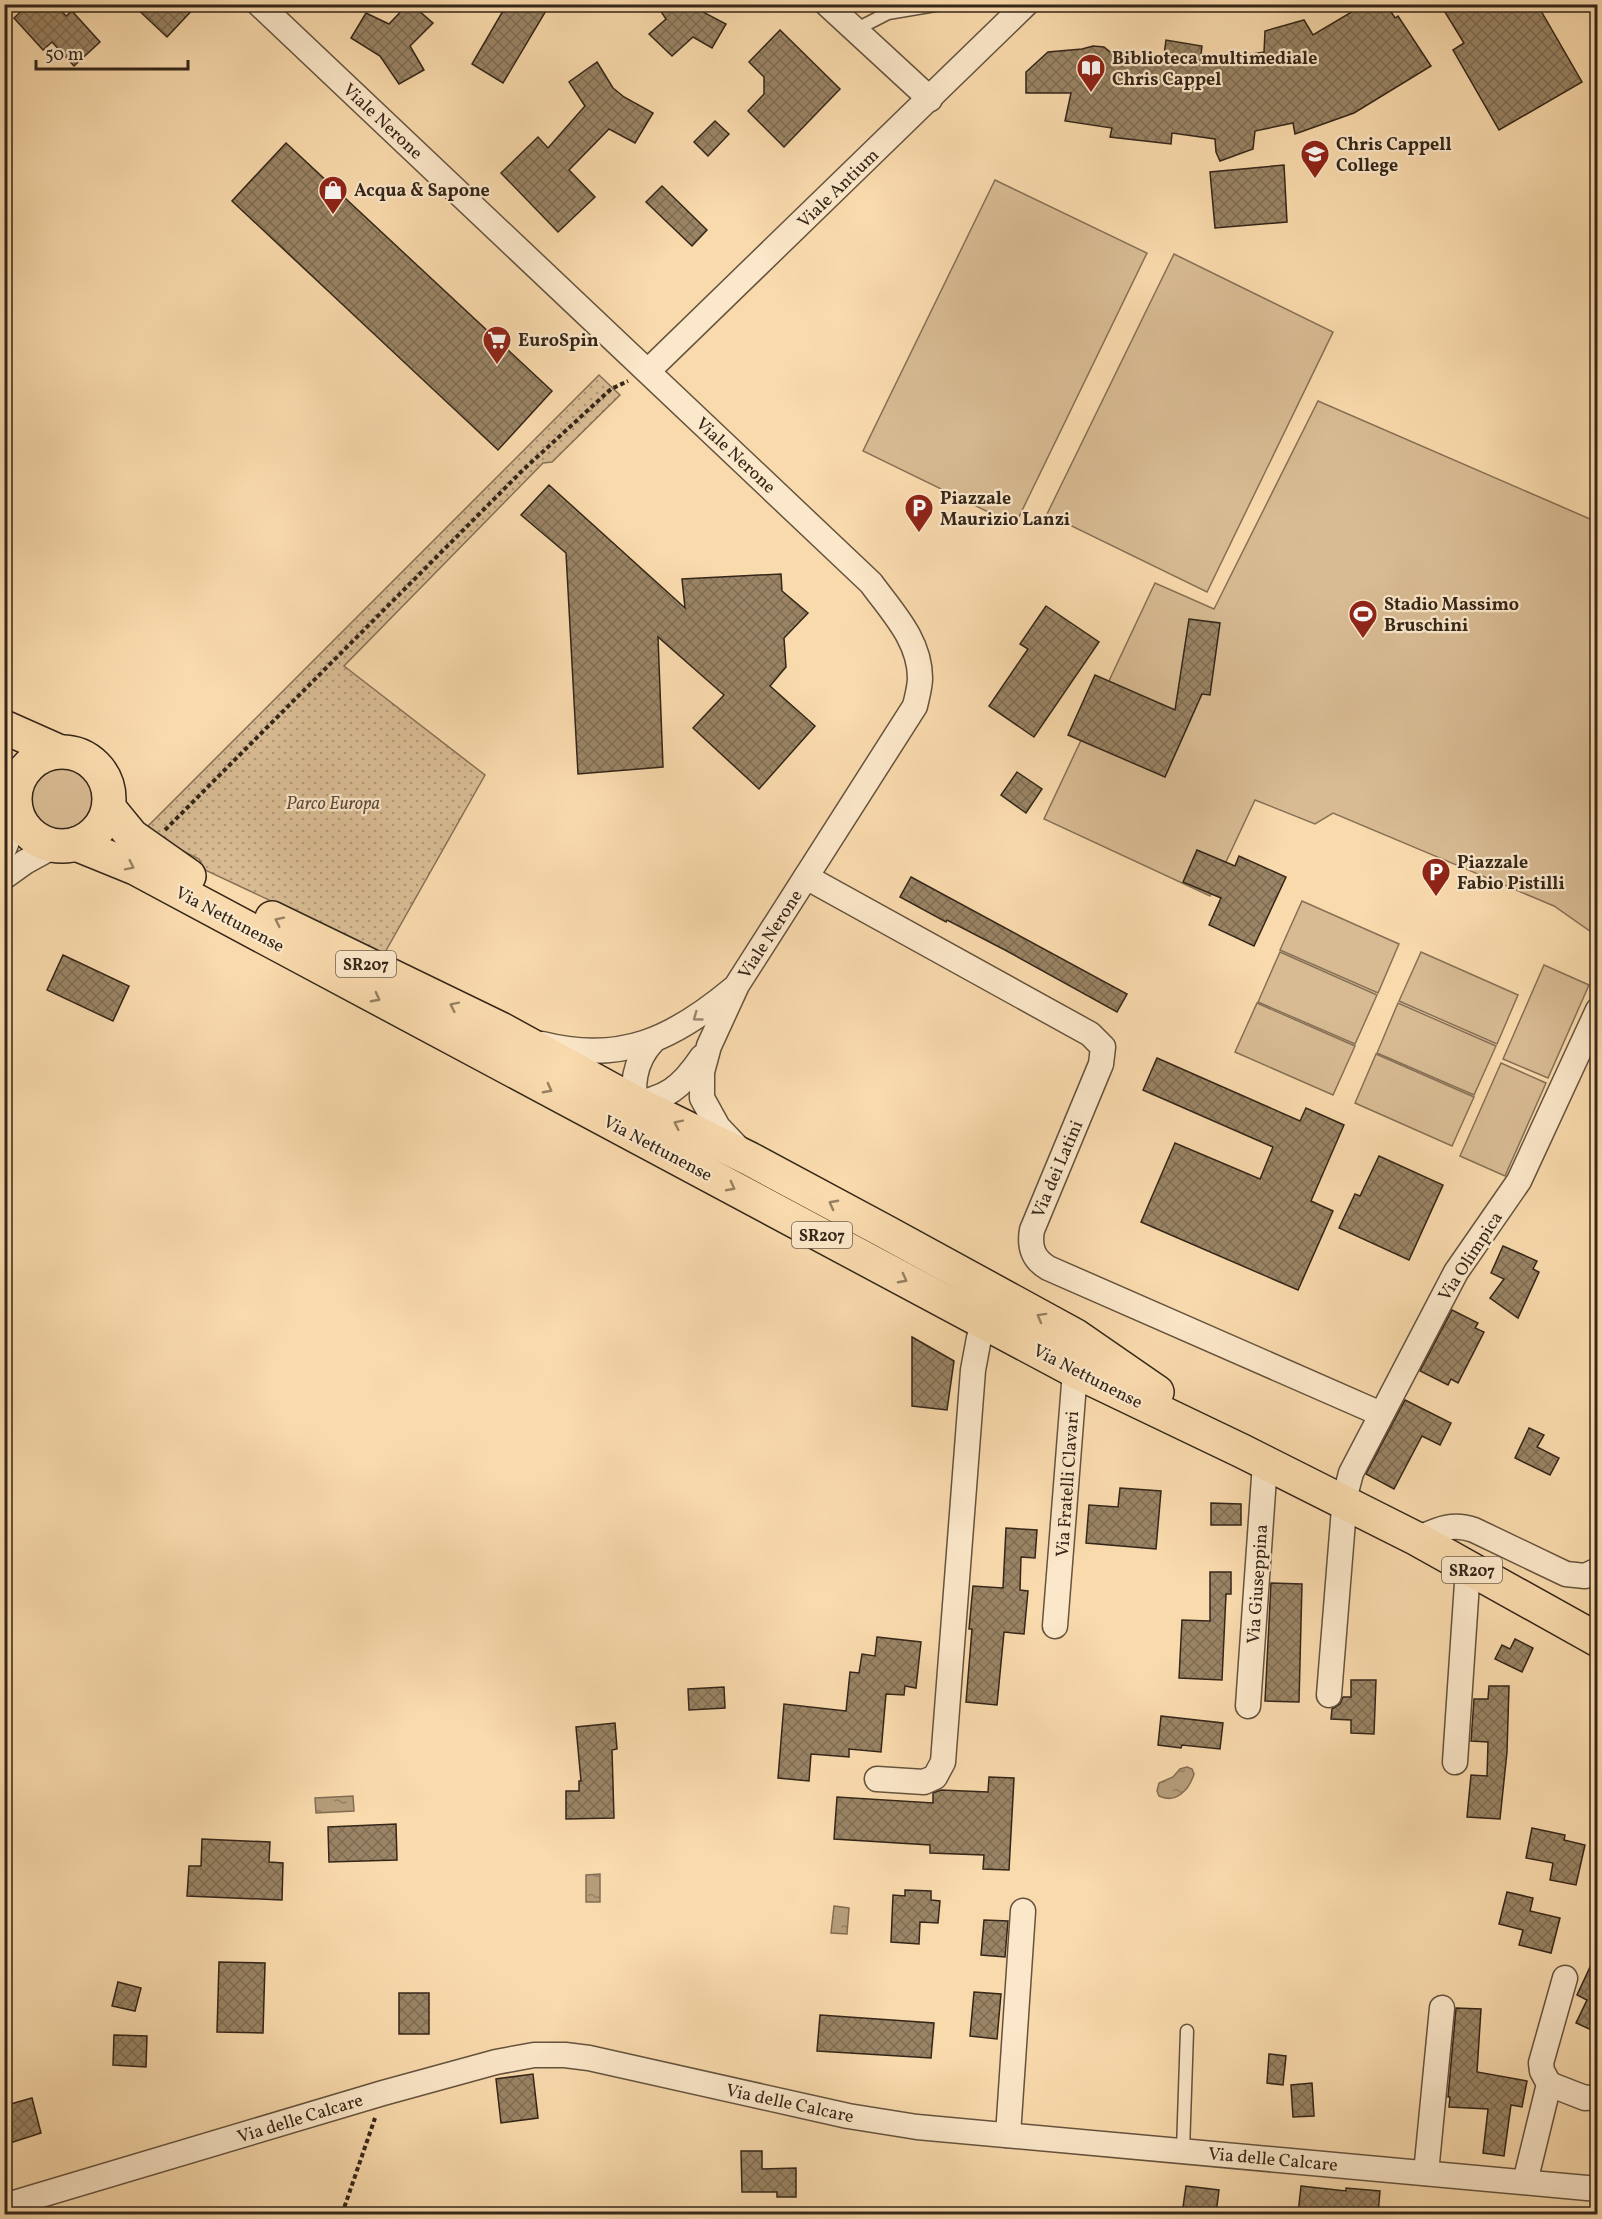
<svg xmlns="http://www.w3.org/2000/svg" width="1602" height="2219" font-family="Vollkorn,serif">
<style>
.grass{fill:#d8bb93;stroke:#867056;stroke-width:1.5}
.park{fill:url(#park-dots);stroke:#867056;stroke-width:1.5}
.water{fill:url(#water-ripples);stroke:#826d53;stroke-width:1.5}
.building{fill:url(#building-cross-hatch);stroke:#342619;stroke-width:1.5}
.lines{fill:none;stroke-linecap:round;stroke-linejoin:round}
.service-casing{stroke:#65533e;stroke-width:15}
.minor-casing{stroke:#65533e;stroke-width:27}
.primary-casing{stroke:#342619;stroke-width:36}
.path{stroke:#342619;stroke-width:4;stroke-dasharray:4.5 3;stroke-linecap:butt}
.service{stroke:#fbe7c9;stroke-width:12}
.minor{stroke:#fbe7c9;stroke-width:24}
.primary{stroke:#f9daac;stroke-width:33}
.oneway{stroke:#968062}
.oneway2{stroke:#988671}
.labels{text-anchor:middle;stroke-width:4.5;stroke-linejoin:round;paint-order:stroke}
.shield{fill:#fbe7c9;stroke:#70604e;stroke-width:1.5}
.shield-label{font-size:16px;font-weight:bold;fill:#342619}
.poi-label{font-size:18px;font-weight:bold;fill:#342619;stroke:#fbe7c9;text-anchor:start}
.street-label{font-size:18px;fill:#342619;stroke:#fbe7c9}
.park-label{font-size:18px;font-style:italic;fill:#5d4b38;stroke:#fbe7c9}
</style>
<defs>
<pattern id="park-dots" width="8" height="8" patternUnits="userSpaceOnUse" patternTransform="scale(1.5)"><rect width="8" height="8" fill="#d8bb93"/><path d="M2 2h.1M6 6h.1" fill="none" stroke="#b09877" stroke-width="1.8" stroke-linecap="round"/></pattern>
<pattern id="water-ripples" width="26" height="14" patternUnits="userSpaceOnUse" patternTransform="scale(1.5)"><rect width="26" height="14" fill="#b69d7a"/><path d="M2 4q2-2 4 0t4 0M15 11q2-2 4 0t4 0" fill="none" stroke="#958063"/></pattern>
<pattern id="building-cross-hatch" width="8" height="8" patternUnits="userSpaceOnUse" patternTransform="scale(1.5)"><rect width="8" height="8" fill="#9a8465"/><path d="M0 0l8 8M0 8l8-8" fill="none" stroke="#7e6c52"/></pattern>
</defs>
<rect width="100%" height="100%" fill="#f9daac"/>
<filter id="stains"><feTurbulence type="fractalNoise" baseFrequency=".00333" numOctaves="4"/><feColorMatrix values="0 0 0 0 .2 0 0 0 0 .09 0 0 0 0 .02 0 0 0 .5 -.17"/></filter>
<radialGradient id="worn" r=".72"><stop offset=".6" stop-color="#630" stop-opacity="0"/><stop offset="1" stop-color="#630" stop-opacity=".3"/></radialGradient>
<g class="grass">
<path d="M 995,180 L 1147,253 L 1015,525 L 863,451 Z"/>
<path d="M 1174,254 L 1333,332 L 1207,592 L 1047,514 Z"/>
<path d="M 1318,401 L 1597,522 L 1597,936 L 1554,906 L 1333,813 L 1315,824 L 1255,800 L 1210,896 L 1044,819 L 1155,583 L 1214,609 Z"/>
<circle cx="63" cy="798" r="36"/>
<path d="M 1302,901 L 1399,944 L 1378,993 L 1280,950 Z"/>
<path d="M 1280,952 L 1377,995 L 1355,1044 L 1258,1002 Z"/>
<path d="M 1421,952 L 1518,995 L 1497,1044 L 1399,1001 Z"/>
<path d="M 1544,965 L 1589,985 L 1548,1078 L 1503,1059 Z"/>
<path d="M 1257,1003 L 1355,1046 L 1333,1095 L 1235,1052 Z"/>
<path d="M 1398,1003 L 1496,1046 L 1474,1095 L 1377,1053 Z"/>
<path d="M 1376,1054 L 1474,1097 L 1452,1146 L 1355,1103 Z"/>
<path d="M 1501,1063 L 1546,1083 L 1505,1176 L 1460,1156 Z"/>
</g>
<path class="park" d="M 599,375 L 620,395 L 552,462 L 543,463 L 344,666 L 485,775 L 384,954 L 205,870 L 199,859 L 143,831 Z"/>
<g class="water">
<path d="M 1187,1767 L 1192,1769 L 1194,1774 C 1189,1790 1176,1804 1159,1796 L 1157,1791 L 1159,1783 L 1173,1777 L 1180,1769 Z"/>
<path d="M 353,1796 L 354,1811 L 316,1813 L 315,1798 Z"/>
<path d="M 600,1874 L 600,1902 L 586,1902 L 586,1875 Z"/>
<path d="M 834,1906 L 849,1908 L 847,1934 L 831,1933 Z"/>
</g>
<g class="building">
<path d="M 29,4 L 55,4 L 66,16 L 72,11 L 100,42 L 74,66 L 52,42 L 43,50 L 14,18 Z"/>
<path d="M 132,4 L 198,4 L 167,37 Z"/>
<path d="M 408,4 L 411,4 L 433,23 L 410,46 L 424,70 L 399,84 L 380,56 L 351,38 L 366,13 L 389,24 Z"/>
<path d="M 507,4 L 550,4 L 503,83 L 472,64 Z"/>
<path d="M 656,4 L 694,4 L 701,11 L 726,24 L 712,48 L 693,37 L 672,56 L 649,34 L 666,19 Z"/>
<path d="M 1365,4 L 1386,4 L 1395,18 L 1398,16 L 1431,66 L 1354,113 L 1295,134 L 1293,123 L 1255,131 L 1253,149 L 1220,161 L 1216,152 L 1215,139 L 1172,133 L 1171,144 L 1110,137 L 1112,128 L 1065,121 L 1071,93 L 1026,93 L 1026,72 L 1048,52 L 1082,49 L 1093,46 L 1104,47 L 1114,55 L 1122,51 L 1132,53 L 1137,65 L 1149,60 L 1163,62 L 1166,40 L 1202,46 L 1201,54 L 1229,58 L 1264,52 L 1265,31 L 1304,20 L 1313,35 Z"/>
<path d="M 1440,4 L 1537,4 L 1582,82 L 1499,130 L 1453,50 L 1464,43 Z"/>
<path d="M 780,30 L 840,89 L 784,147 L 748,111 L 764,94 L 764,77 L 749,62 Z"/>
<path d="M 597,62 L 613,88 L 624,97 L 653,113 L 635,143 L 609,129 L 569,170 L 595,197 L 558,232 L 501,173 L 538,137 L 548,148 L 585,106 L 569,82 Z"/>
<path d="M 715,121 L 729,134 L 708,156 L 694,142 Z"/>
<path d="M 286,143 L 552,391 L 498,450 L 232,201 Z"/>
<path d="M 1284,165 L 1287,222 L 1215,228 L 1210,172 Z"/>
<path d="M 662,186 L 707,230 L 692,246 L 646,202 Z"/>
<path d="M 549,485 L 685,608 L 682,579 L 781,574 L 782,591 L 808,613 L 784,638 L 786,667 L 770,686 L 815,726 L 759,789 L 693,728 L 724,695 L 658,637 L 663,767 L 578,774 L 566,553 L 521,515 Z"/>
<path d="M 1046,606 L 1099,642 L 1034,737 L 989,706 L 1028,649 L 1020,644 Z"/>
<path d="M 1189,619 L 1220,623 L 1210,695 L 1202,694 L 1165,777 L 1068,735 L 1095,675 L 1175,710 Z"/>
<path d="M 1017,772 L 1042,789 L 1026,813 L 1001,795 Z"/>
<path d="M 1197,850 L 1235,866 L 1239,856 L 1286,877 L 1254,946 L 1209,925 L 1221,898 L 1183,882 Z"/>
<path d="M 911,877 L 1127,994 L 1117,1012 L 1005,950 L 947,920 L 946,922 L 900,897 Z"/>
<path d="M 63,955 L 129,986 L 113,1021 L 47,990 Z"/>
<path d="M 1157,1058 L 1300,1121 L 1306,1108 L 1344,1125 L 1311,1201 L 1333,1211 L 1298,1290 L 1141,1222 L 1175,1143 L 1260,1179 L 1273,1147 L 1143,1090 Z"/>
<path d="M 1379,1156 L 1443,1185 L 1409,1260 L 1339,1228 L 1355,1194 L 1360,1196 Z"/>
<path d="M 1503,1246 L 1537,1261 L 1533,1269 L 1539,1272 L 1518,1318 L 1490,1298 L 1504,1279 L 1491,1273 Z"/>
<path d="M 1452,1310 L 1478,1323 L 1475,1328 L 1484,1332 L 1458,1383 L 1451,1379 L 1448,1385 L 1420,1371 Z"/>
<path d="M 912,1337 L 954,1361 L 947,1410 L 912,1406 Z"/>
<path d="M 1405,1400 L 1451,1423 L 1440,1445 L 1422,1436 L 1394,1489 L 1366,1474 Z"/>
<path d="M 1529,1428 L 1544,1435 L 1537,1447 L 1559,1458 L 1550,1475 L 1515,1458 Z"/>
<path d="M 1120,1488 L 1161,1491 L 1156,1549 L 1086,1543 L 1089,1505 L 1118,1507 Z"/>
<path d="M 1211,1503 L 1241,1504 L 1241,1525 L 1211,1525 Z"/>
<path d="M 1006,1528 L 1037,1530 L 1035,1558 L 1021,1557 L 1020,1590 L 1028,1591 L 1024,1634 L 1004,1632 L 997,1705 L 966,1702 L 972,1629 L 969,1629 L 973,1586 L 1003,1588 Z"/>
<path d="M 1210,1572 L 1231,1572 L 1231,1594 L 1226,1594 L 1222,1680 L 1179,1678 L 1182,1620 L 1210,1621 Z"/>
<path d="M 1271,1583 L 1302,1584 L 1299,1702 L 1265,1701 Z"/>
<path d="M 877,1637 L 921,1642 L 916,1688 L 905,1686 L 904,1695 L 886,1694 L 881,1752 L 849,1749 L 849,1757 L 811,1754 L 809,1781 L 778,1778 L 784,1704 L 846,1711 L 850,1672 L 859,1673 L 862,1654 L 875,1656 Z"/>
<path d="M 1515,1639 L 1533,1648 L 1522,1672 L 1495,1659 L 1502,1645 L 1510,1649 Z"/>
<path d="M 1351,1680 L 1376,1680 L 1374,1734 L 1351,1733 L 1351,1720 L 1331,1719 L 1332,1709 L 1340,1704 L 1343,1697 L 1351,1697 Z"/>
<path d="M 1489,1686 L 1509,1686 L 1507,1752 L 1500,1819 L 1467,1817 L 1471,1775 L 1487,1776 L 1488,1742 L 1471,1741 L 1474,1699 L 1488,1699 Z"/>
<path d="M 724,1687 L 725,1708 L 689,1710 L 688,1689 Z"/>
<path d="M 1161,1716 L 1223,1723 L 1220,1749 L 1182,1745 L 1181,1748 L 1158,1745 Z"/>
<path d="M 615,1723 L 617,1749 L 612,1750 L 614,1818 L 566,1819 L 566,1791 L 579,1791 L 579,1781 L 581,1781 L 576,1727 Z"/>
<path d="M 989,1777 L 1014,1778 L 1009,1870 L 983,1869 L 984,1855 L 930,1853 L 930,1845 L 834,1839 L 837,1797 L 933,1803 L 933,1793 L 941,1790 L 988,1792 Z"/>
<path d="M 396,1824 L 397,1860 L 329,1862 L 328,1827 Z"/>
<path d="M 1532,1828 L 1565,1835 L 1564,1840 L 1585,1845 L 1576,1885 L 1550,1880 L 1553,1863 L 1526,1858 Z"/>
<path d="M 202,1839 L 270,1842 L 269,1862 L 283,1863 L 282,1900 L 187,1896 L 189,1866 L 201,1866 Z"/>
<path d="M 905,1890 L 931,1891 L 931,1900 L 940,1901 L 938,1923 L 920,1922 L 919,1944 L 891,1942 L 893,1895 L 905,1896 Z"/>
<path d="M 1507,1892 L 1533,1898 L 1530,1911 L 1560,1918 L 1551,1953 L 1519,1945 L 1523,1930 L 1499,1924 Z"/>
<path d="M 984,1920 L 1008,1921 L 1005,1957 L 981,1955 Z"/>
<path d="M 1598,1950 L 1598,2033 L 1576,2023 L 1587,2000 L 1577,1995 Z"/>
<path d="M 219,1962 L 265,1963 L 263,2033 L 217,2032 Z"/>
<path d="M 118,1982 L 141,1988 L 135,2011 L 112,2006 Z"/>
<path d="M 974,1992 L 1001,1994 L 997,2039 L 970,2036 Z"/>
<rect x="399" y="1993" width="30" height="41"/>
<path d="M 1456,2008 L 1481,2009 L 1477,2072 L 1527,2081 L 1522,2107 L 1511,2105 L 1504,2156 L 1483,2153 L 1488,2109 L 1449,2107 L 1450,2097 L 1448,2097 Z"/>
<path d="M 820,2015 L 934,2023 L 931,2058 L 817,2051 Z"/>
<path d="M 114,2035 L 147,2036 L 146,2067 L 113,2065 Z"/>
<path d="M 1269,2054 L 1286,2056 L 1283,2085 L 1267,2083 Z"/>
<path d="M 533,2074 L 538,2118 L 501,2123 L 496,2079 Z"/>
<path d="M 1312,2083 L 1314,2116 L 1293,2117 L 1291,2085 Z"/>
<path d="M 32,2098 L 41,2133 L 4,2145 L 4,2112 L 8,2111 L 7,2105 Z"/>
<path d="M 741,2151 L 762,2151 L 762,2169 L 796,2168 L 796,2197 L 777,2197 L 777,2192 L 742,2192 Z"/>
<path d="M 1186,2186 L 1219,2190 L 1216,2214 L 1182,2214 Z"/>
<path d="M 1301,2186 L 1346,2191 L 1346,2188 L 1380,2191 L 1378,2214 L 1298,2214 Z"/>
</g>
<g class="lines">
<g class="service-casing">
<g id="service">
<path d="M 855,30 L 888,13 L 941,4"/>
<path d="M 1183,2150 L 1187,2031"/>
</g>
</g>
<g class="minor-casing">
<g id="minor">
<path d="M 259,4 L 871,583 C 892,612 920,640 920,678 C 920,687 917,697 915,706 L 737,985 L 709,1046 L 702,1072 L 702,1098 L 718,1127 L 737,1147"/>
<path d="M 827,4 L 930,99"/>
<path d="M 648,371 L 1026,4"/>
<path d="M 4,849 L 18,814"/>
<path d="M 4,877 L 25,862 L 56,845"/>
<path d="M 806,877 L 1090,1034 L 1103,1047 L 1101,1064 L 1032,1230 C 1029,1247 1033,1259 1048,1268 L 1381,1414"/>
<path d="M 542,1044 C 621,1064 673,1039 733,989"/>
<path d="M 629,1104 C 666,1100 682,1087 702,1057"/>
<path d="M 638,1114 C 630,1088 634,1061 653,1041"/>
<path d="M 1417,1539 C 1437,1530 1452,1522 1474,1530 L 1566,1574 L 1585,1576 L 1598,1570"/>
<path d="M 1055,1626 L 1075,1371 L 1081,1358"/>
<path d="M 1329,1695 L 1345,1496 L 1351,1473 L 1456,1272 L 1519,1181 L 1598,1010"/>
<path d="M 1248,1706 L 1265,1463"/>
<path d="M 1455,1762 L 1468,1568"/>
<path d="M 877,1779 L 924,1782 L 935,1777 L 943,1762 L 973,1370 L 979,1338 L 989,1307"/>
<path d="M 1549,2084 L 1585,2098 L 1598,2097"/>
<path d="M 1008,2135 L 1023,1911"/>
<path d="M 1426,2173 L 1442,2008"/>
<path d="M 1525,2182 L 1549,2084 L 1542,2071 L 1541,2063 L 1565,1978"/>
<path d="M 4,2206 L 383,2093 L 496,2062 L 534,2055 L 565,2055 L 589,2058 L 848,2116 L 917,2127 L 1598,2189"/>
</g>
</g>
<g class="primary-casing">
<g id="primary">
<path d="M 4,727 L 58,751"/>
<circle cx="62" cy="799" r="47"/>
<path d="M 109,808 L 132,836 L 189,876"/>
<path d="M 76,844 L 135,868 L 1075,1371 L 1242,1451 L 1417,1539 L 1598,1640"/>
<path d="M 272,918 L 501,1029 L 636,1103 L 750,1159 L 886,1232 L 1076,1336 L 1157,1392"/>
</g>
</g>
<g class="path">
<path d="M 165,830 L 524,469 L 611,389 L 628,381"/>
<path d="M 342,2214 L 375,2118"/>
</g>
<use href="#service" class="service"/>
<use href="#minor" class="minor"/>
<use href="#primary" class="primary"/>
</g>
<defs><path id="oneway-chevron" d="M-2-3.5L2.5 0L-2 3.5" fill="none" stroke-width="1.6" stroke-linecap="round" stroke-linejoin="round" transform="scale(1.5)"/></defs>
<g class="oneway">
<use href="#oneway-chevron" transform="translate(130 866) rotate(26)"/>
<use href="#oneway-chevron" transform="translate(279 921) rotate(-154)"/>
<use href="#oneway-chevron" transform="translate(376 998) rotate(28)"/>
<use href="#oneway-chevron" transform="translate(454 1006) rotate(-154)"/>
<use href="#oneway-chevron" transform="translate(548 1089) rotate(28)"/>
<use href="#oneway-chevron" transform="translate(678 1124) rotate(-154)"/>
<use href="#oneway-chevron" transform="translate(731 1187) rotate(28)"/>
<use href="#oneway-chevron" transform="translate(833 1204) rotate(-152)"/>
<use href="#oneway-chevron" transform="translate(903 1279) rotate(28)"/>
<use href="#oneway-chevron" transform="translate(1041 1317) rotate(-151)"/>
</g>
<use class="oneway2" href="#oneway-chevron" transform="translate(697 1017) rotate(144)"/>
<defs>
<g id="library-pin" transform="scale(1.5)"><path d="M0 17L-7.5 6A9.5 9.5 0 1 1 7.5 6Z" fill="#8f2418" stroke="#fbe7c9"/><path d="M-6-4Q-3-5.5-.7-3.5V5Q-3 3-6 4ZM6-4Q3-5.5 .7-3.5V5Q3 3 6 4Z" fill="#fff"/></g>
<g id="school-pin" transform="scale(1.5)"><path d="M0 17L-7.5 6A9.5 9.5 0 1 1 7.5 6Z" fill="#8f2418" stroke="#fbe7c9"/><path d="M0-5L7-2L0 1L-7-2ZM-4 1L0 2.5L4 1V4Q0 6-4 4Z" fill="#fff"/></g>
<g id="shop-pin" transform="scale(1.5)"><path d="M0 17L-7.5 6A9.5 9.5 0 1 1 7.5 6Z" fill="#8f2418" stroke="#fbe7c9"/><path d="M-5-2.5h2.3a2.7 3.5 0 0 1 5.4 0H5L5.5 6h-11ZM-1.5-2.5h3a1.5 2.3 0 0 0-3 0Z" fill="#fff"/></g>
<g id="supermarket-pin" transform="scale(1.5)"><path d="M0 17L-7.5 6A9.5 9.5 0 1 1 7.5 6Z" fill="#8f2418" stroke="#fbe7c9"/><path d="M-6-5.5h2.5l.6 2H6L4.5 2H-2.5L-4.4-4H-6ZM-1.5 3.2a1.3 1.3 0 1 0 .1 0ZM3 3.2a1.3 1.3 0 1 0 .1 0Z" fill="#fff"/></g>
<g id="parking-pin" transform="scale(1.5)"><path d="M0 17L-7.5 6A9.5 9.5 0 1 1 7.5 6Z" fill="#8f2418" stroke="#fbe7c9"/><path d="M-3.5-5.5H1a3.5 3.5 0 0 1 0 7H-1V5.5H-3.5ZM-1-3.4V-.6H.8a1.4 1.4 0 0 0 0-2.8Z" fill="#fff"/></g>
<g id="stadium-pin" transform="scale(1.5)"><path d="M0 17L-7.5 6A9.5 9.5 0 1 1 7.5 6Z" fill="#8f2418" stroke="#fbe7c9"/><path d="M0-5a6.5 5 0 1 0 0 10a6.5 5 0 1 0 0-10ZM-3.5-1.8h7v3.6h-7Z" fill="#fff"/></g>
</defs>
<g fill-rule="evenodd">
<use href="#library-pin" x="1091" y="68"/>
<use href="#school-pin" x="1315" y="154"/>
<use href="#shop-pin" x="333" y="190"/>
<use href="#supermarket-pin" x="497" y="340"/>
<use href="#parking-pin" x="919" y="508"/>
<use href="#stadium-pin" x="1363" y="614"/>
<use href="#parking-pin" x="1436" y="872"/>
</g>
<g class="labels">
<g class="shield">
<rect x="336" y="951" width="60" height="26" rx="4.5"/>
<rect x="792" y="1222" width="60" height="26" rx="4.5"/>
<rect x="1442" y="1557" width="60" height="26" rx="4.5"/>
</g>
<g class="shield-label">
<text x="366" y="970">SR207</text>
<text x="822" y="1241">SR207</text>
<text x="1472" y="1576">SR207</text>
</g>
<g class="poi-label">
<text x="1112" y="64">Biblioteca multimediale<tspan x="1112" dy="21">Chris Cappel</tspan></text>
<text x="1336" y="150">Chris Cappell<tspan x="1336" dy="21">College</tspan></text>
<text x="354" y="196">Acqua &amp; Sapone</text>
<text x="518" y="346">EuroSpin</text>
<text x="940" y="504">Piazzale<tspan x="940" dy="21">Maurizio Lanzi</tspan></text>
<text x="1384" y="610">Stadio Massimo<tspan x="1384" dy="21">Bruschini</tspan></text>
<text x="1457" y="868">Piazzale<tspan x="1457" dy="21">Fabio Pistilli</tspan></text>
</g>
<g class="street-label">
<text transform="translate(383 121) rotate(43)" y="6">Viale Nerone</text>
<text transform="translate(838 188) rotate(-44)" y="6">Viale Antium</text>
<text transform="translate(736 455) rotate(43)" y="6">Viale Nerone</text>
<text transform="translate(230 919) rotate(28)" y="6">Via Nettunense</text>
<text transform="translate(770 934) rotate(-57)" y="6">Viale Nerone</text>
<text transform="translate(658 1148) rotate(28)" y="6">Via Nettunense</text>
<text transform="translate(1057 1169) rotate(-67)" y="6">Via dei Latini</text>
<text transform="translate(1470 1256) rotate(-57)" y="6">Via Olimpica</text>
<text transform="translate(1088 1376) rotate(27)" y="6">Via Nettunense</text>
<text transform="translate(1067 1484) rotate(-86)" y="6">Via Fratelli Clavari</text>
<text transform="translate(1257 1584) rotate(-86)" y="6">Via Giuseppina</text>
<text transform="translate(790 2103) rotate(12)" y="6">Via delle Calcare</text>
<text transform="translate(300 2118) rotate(-17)" y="6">Via delle Calcare</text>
<text transform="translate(1273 2159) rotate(5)" y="6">Via delle Calcare</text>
</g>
<g class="park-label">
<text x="333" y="809">Parco Europa</text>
</g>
</g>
<rect width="1602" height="2219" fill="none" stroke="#f9daac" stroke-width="24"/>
<rect x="6" y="6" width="1590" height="2207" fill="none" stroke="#342619" stroke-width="3"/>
<rect x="12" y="12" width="1578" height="2195" fill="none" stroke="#342619" stroke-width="1.5"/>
<path d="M36 60v9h152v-9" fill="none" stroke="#342619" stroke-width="3"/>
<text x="45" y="60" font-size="18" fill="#342619" stroke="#fbe7c9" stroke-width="4.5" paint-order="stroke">50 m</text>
<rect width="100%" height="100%" filter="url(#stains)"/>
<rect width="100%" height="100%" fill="url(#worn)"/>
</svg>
